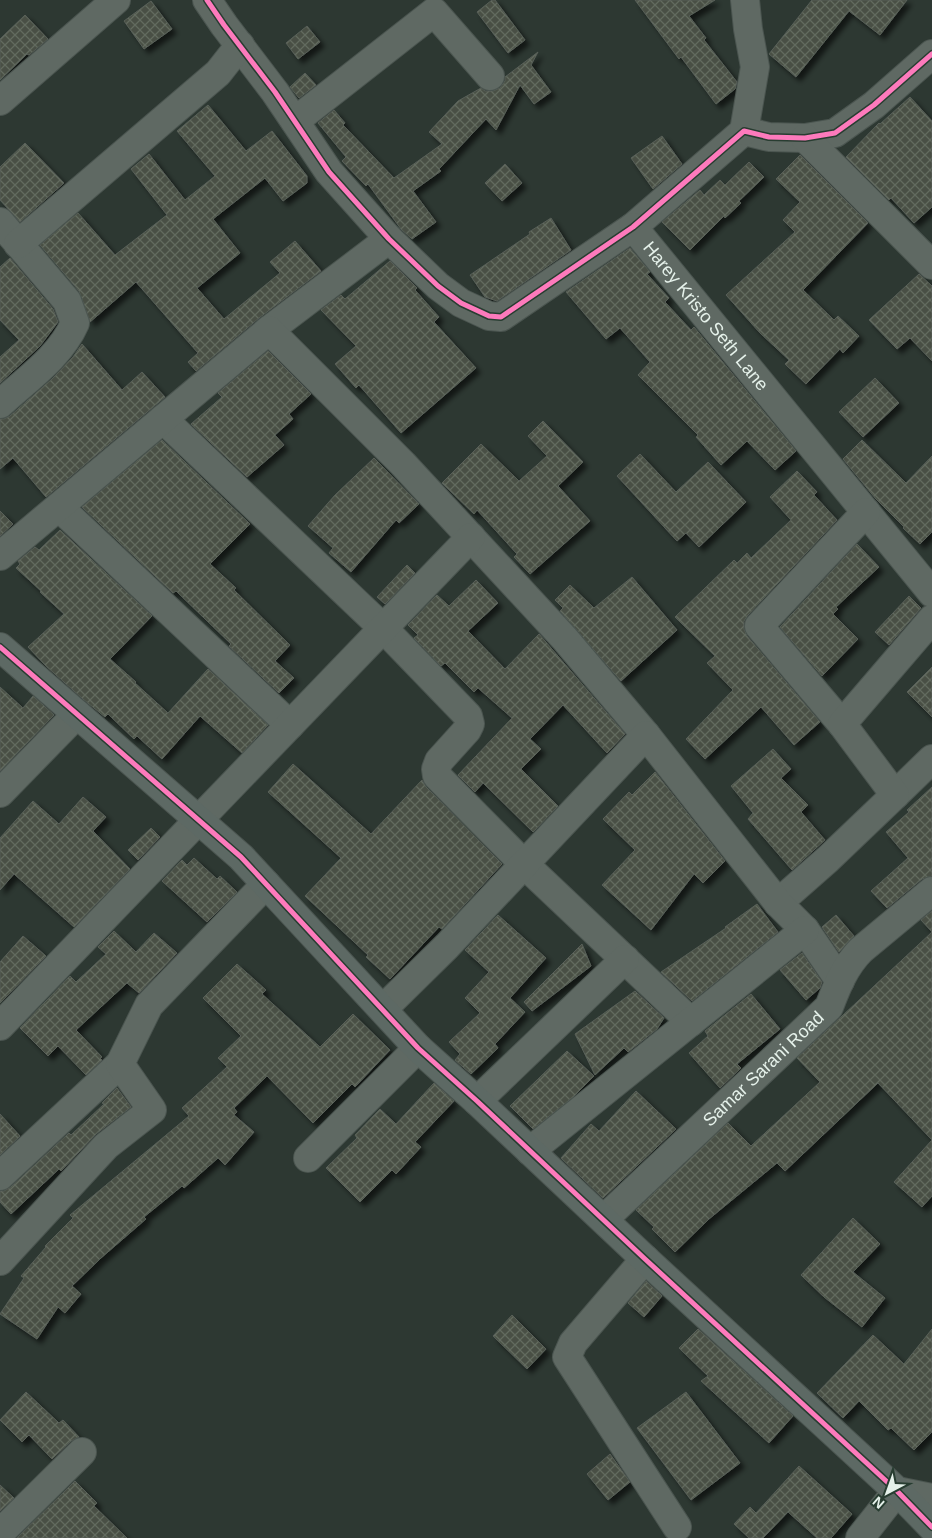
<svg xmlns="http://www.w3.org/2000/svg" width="932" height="1538" font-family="Arial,sans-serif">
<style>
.building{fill:url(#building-cross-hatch);stroke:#585f58;filter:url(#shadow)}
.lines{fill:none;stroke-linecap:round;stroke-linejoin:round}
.street-casing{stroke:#4b5550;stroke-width:30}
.secondary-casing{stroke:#4b5550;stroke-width:30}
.street{stroke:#5f6963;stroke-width:28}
.secondary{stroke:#5d6964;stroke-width:28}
.cycleway-casing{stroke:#283d31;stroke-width:8}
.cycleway{stroke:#fd7abc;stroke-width:5}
.labels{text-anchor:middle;stroke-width:4;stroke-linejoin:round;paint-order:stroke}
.street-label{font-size:18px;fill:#e5f1ea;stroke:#283d31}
</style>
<defs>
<pattern id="building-cross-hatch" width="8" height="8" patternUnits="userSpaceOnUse" patternTransform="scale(1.25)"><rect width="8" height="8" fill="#485044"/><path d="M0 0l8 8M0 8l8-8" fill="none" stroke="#626a5f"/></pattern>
<filter id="shadow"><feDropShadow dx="4.5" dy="4.5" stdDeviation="2.5" flood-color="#0009"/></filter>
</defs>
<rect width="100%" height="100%" fill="#2d3832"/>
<g class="building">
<path d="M 492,0 L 495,0 L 525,40 L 508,53 L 477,12 Z"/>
<path d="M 635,0 L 715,0 L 689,16 L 706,38 L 704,40 L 737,82 L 735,89 L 716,104 L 681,57 L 679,59 Z"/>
<path d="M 812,0 L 907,0 L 880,35 L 849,11 L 796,77 L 769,54 Z"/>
<path d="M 151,1 L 172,29 L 144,49 L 124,21 Z"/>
<path d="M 25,15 L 48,39 L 29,55 L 27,54 L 0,80 L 0,39 Z"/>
<path d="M 307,26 L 320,42 L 298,59 L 286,43 Z"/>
<path d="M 538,52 L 531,65 L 551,92 L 534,104 L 520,85 L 496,130 L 486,119 L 439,169 L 441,171 L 413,191 L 436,222 L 412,239 L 401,229 L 368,184 L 366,186 L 342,161 L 346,157 L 318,123 L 334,110 L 345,123 L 343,125 L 394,178 L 442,144 L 429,132 L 458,101 L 481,88 L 485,91 L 493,91 L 500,88 L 505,81 L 505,77 Z"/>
<path d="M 305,73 L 316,85 L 299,98 L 290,87 Z"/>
<path d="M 910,97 L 932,121 L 932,207 L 914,223 L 891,198 L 889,200 L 846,157 L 879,123 L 880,124 Z"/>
<path d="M 208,105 L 246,151 L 272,131 L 307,176 L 307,183 L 283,201 L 265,178 L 213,219 L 240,253 L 197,288 L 224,319 L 280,273 L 270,262 L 295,241 L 321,271 L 259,318 L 196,371 L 188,362 L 198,353 L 136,282 L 90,322 L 79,291 L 40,245 L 78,213 L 115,255 L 163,218 L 167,215 L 131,169 L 149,154 L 185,200 L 215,176 L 177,131 Z"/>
<path d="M 662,136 L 682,164 L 653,189 L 631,158 Z"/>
<path d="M 25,143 L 64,183 L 20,222 L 0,200 L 0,167 Z"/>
<path d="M 800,155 L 868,223 L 803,290 L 834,320 L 838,316 L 859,336 L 843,353 L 840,349 L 806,384 L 785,364 L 789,360 L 760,333 L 726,295 L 795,232 L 783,220 L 800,202 L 776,179 Z"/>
<path d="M 749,162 L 764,177 L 739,201 L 741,203 L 725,218 L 724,216 L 690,250 L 662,222 L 700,190 L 704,195 L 720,180 L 725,185 Z"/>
<path d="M 505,164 L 522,183 L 502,201 L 485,183 Z"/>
<path d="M 551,218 L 571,250 L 497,301 L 485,297 L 470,275 L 530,234 L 529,232 Z"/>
<path d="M 630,248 L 650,272 L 647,274 L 669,298 L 665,302 L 691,330 L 694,327 L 796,451 L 775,470 L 747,441 L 721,465 L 696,437 L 698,435 L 638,375 L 650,362 L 620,328 L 606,339 L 566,292 Z"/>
<path d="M 10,258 L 53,309 L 58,322 L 40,346 L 0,383 L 0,357 L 19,340 L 0,320 L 0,267 Z"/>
<path d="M 390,261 L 417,288 L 415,290 L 439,317 L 434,322 L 476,368 L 401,433 L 359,385 L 356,388 L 335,364 L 356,346 L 321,310 L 341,295 L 345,299 Z"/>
<path d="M 919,274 L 932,286 L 932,361 L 910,338 L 897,349 L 869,320 Z"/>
<path d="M 82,344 L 122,390 L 142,372 L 165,397 L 46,497 L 13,458 L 0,469 L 0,419 L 4,419 L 10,416 L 53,378 L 73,357 Z"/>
<path d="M 268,351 L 311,394 L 289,414 L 293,419 L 275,435 L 284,445 L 247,477 L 191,424 L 222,397 L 218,393 Z"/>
<path d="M 875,378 L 899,403 L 863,437 L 839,412 Z"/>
<path d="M 543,421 L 583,462 L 558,486 L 590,521 L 530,574 L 514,557 L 517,554 L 477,510 L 474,514 L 442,483 L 481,444 L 519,481 L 547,456 L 528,436 Z"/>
<path d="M 162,440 L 250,524 L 210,564 L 236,588 L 234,590 L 290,645 L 275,661 L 294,678 L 279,693 L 229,646 L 231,644 L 176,591 L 173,593 L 82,507 Z"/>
<path d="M 862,440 L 906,483 L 932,456 L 932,532 L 920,544 L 903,528 L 904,527 L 876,499 L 843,459 Z"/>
<path d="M 640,454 L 676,492 L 708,462 L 746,502 L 699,547 L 686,533 L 677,541 L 617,476 Z"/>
<path d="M 374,458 L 419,504 L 399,523 L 396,520 L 351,572 L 329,553 L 333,548 L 308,526 L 335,495 Z"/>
<path d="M 797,471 L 817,492 L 814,495 L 837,520 L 748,615 L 744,621 L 744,629 L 747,636 L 820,722 L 794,745 L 761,707 L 705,759 L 686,739 L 733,690 L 707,663 L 715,656 L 675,617 L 734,560 L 737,563 L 747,553 L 751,558 L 791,520 L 770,497 Z"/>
<path d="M 0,511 L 13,524 L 0,536 Z"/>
<path d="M 60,530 L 152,616 L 110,659 L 136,682 L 135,683 L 168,713 L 208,669 L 268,725 L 242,753 L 200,716 L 162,759 L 137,736 L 134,739 L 108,714 L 105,717 L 83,699 L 46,666 L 28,647 L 64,614 L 40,592 L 41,591 L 16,568 L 20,564 L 18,561 L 35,547 L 39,550 Z"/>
<path d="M 857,544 L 879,567 L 836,607 L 838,609 L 833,614 L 858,639 L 822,676 L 780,627 Z"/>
<path d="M 407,565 L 415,573 L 385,604 L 377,597 Z"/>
<path d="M 632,577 L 677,630 L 621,681 L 560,611 L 563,608 L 555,600 L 570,585 L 594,608 Z"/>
<path d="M 476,580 L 498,603 L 468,631 L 505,669 L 539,634 L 625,734 L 607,753 L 563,705 L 530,739 L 541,749 L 521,769 L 558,806 L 533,832 L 483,783 L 475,792 L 458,775 L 512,718 L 478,688 L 474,692 L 445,663 L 441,666 L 414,638 L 418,635 L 408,625 L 437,595 L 449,606 Z"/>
<path d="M 909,596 L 921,608 L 889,645 L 875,632 Z"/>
<path d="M 932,667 L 932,717 L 907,692 Z"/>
<path d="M 0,687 L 23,708 L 33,696 L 54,715 L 0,771 Z"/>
<path d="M 773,749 L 791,769 L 781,778 L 808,805 L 801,812 L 825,840 L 792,870 L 748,819 L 753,813 L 731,786 Z"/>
<path d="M 293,764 L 371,834 L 422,780 L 426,787 L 502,864 L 442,929 L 439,927 L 390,979 L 366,957 L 368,955 L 305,896 L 341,858 L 268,792 Z"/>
<path d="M 655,772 L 725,861 L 703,883 L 694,874 L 651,930 L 602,885 L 635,850 L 603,819 L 629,792 L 632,795 Z"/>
<path d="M 932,787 L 932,876 L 922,879 L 887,908 L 871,891 L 908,858 L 886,832 L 909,812 L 907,810 Z"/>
<path d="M 83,797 L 106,817 L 93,831 L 130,869 L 74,927 L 14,874 L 0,890 L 0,838 L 33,801 L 59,824 Z"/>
<path d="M 151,828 L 160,837 L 138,860 L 128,850 Z"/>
<path d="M 194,858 L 217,879 L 220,876 L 237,892 L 207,922 L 162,881 L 182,860 L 187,865 Z"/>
<path d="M 757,904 L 778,932 L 692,1001 L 661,972 L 726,928 L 725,927 Z"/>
<path d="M 932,911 L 932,1196 L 922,1207 L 894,1182 L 932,1140 L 878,1083 L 785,1171 L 777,1163 L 709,1219 L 675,1252 L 652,1229 L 654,1227 L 636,1210 L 728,1123 L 751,1146 L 820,1082 L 797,1058 L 932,932 L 921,920 Z"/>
<path d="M 498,915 L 546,958 L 510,998 L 525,1012 L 495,1044 L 498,1048 L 471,1074 L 455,1060 L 460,1054 L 449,1042 L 480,1013 L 465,998 L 489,972 L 465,950 Z"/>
<path d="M 836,915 L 854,936 L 839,952 L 822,927 Z"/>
<path d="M 114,931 L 136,952 L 154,933 L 177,953 L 139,993 L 127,983 L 76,1030 L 102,1057 L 100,1058 L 102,1060 L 86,1075 L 58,1046 L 48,1056 L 20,1028 L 70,976 L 76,982 L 106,954 L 98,947 Z"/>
<path d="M 23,936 L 46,956 L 0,1003 L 0,962 Z"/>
<path d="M 582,944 L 591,966 L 532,1011 L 524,1002 Z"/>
<path d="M 802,953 L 822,982 L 820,988 L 806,1000 L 780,970 Z"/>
<path d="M 237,964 L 266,990 L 262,994 L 320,1047 L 353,1014 L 390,1050 L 355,1087 L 352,1084 L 313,1123 L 267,1076 L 234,1108 L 237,1112 L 234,1115 L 254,1132 L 225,1165 L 218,1158 L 184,1188 L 182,1186 L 144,1217 L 146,1219 L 101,1258 L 72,1286 L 81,1294 L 65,1313 L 58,1307 L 37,1339 L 0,1314 L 24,1278 L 21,1276 L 46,1247 L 45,1246 L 73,1218 L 70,1215 L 189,1116 L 182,1108 L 227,1067 L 218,1058 L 241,1036 L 203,998 Z"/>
<path d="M 635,991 L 664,1018 L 657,1029 L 628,1052 L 624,1048 L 595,1075 L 575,1034 Z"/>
<path d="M 751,994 L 780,1029 L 737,1064 L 741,1068 L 720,1088 L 689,1053 L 708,1036 L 705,1031 Z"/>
<path d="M 567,1051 L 594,1076 L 573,1097 L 533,1129 L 510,1106 Z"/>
<path d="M 434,1083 L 454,1101 L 415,1142 L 421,1147 L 396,1174 L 392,1170 L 360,1202 L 326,1168 L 357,1138 L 355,1135 L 380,1109 L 396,1124 Z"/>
<path d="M 117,1088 L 131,1107 L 96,1134 L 61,1171 L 59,1169 L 11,1214 L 0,1202 L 0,1191 L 4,1191 L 11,1187 L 69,1133 L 71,1135 L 104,1104 L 102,1103 Z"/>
<path d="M 636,1091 L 676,1129 L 603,1198 L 561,1158 L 591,1124 L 599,1131 Z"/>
<path d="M 0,1114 L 20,1136 L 0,1155 Z"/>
<path d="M 853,1218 L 880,1244 L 853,1272 L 885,1298 L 862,1327 L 824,1297 L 801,1275 Z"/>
<path d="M 646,1281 L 662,1296 L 644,1317 L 628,1303 Z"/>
<path d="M 512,1315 L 546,1349 L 527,1369 L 493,1336 Z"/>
<path d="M 698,1329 L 793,1416 L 769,1443 L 701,1381 L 708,1376 L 679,1348 Z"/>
<path d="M 932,1329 L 932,1432 L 914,1450 L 891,1428 L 888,1430 L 859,1401 L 843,1418 L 817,1393 L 873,1335 L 904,1364 Z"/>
<path d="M 26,1392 L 59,1423 L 63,1420 L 79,1437 L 71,1441 L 52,1459 L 29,1435 L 22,1442 L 0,1420 Z"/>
<path d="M 686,1392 L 740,1463 L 691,1500 L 637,1428 Z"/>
<path d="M 610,1454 L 630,1482 L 608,1500 L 587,1474 Z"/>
<path d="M 799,1466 L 852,1514 L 831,1538 L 817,1538 L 788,1512 L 763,1538 L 749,1538 L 734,1524 L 750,1507 L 756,1513 Z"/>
<path d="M 75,1481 L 97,1503 L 94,1506 L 127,1538 L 17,1538 Z"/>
<path d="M 0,1485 L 14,1498 L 0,1511 Z"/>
</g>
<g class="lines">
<g class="street-casing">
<g id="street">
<path d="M 207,0 L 224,25 L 275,92 L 329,172 L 389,239 L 438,286 L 461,303 L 489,316 L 501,317 L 633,227 L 744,131 L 769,137 L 805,138 L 835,133 L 874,105 L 932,54"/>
<path d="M 0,101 L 116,0"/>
<path d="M 295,121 L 434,12 L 490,76"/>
<path d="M 744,131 L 755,67 L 748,29 L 745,0"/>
<path d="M 805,138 L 932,265"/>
<path d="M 0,222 L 67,301 L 75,323 C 60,357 27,379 0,404"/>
<path id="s1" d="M 633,227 L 932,593"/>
<path d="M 18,244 L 218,73 L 240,45"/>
<path d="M 269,330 L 389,239"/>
<path d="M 163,419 L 383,628 L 468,716 L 470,724 L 467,730 L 439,761 L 436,769 L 437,776 L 524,864 L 691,1022"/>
<path d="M 59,507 L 290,725"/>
<path d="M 0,556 L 269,330 L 403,464 L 565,639 L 646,735"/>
<path d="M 842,724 L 759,626 L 866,512"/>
<path d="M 0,793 L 77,714"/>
<path d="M 895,795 L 932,759"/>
<path d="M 778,903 L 828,859 L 895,795 L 842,724 L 932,619"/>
<path d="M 383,1009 L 447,946 L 646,735 L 778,903 L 805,930 L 840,981"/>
<path d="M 0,1026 L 471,537"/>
<path d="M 477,1101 L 625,959"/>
<path d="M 530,1151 L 805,930"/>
<path d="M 308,1158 L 418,1048"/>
<path d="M 0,1176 L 120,1064"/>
<path id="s2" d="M 604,1219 L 829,1007 C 837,986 845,966 861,950 L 932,891"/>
<path d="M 645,1259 L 573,1343 L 567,1357 L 677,1527"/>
<path d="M 0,1261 L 106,1146 L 152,1110 L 120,1064 L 149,1005 L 266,884"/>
<path d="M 0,1533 L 82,1452"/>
<path d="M 860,1538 L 897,1491 L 932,1498"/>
</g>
</g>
<g class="secondary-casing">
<path id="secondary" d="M 0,647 L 241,857 L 418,1048 L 477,1101 L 645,1259 L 897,1491 L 932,1527"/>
</g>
<use href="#street" class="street"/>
<use href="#secondary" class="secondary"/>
<g class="cycleway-casing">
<g id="cycleway">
<path d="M 207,0 L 224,25 L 275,92 L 329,172 L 389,239 L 438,286 L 461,303 L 489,316 L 501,317 L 633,227 L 744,131 L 769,137 L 805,138 L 835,133 L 874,105 L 932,54"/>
<path d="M 0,647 L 241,857 L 418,1048 L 477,1101 L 645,1259 L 897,1491 L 932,1527"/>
</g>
</g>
<use href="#cycleway" class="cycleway"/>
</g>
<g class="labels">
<g class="street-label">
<text dy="6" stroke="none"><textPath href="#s1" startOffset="115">Harey Kristo Seth Lane</textPath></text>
<text dy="6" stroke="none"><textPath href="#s2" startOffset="219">Samar Sarani Road</textPath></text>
</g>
</g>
<g transform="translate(887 1493) rotate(221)" stroke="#283d31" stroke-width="4" paint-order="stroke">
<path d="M0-4L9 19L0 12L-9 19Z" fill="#e5f1ea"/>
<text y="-8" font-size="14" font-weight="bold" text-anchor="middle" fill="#e5f1ea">N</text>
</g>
</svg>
